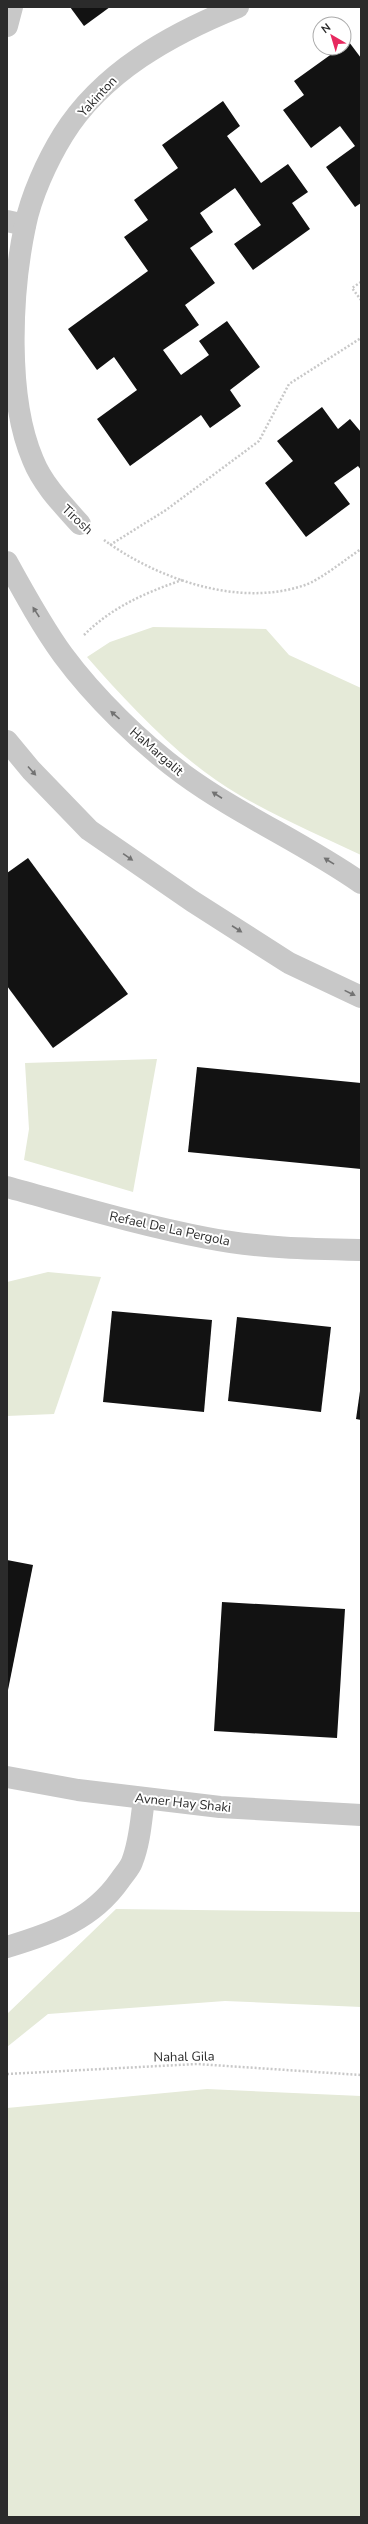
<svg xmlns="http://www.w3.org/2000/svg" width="368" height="2524" font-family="'Nunito Sans',sans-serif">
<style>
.green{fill:#e5ead8}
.building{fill:#121212}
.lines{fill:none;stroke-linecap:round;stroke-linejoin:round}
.path{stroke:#c8c8c8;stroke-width:2.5;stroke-dasharray:2 2;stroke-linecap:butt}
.minor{stroke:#c8c8c8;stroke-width:22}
.tertiary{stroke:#c8c8c8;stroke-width:22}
.oneway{fill:#727272}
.labels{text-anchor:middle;stroke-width:4;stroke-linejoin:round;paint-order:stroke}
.street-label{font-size:13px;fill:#2b2b2b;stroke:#fff}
</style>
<rect width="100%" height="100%" fill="#fff"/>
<g class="green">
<path d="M 153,627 L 266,629 L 289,655 L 361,688 L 361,855 C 321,836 280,818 241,796 C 182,762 132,708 87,657 L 110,642 Z"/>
<path d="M 157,1059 L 133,1192 L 24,1160 L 29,1129 L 25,1063 Z"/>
<path d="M 48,1272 L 101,1277 L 54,1414 L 7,1416 L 7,1282 Z"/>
<path d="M 116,1909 L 361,1912 L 361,2007 L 225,2001 L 48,2014 L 7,2047 L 7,2014 Z"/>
<path d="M 207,2089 L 361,2096 L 361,2517 L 7,2517 L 7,2108 Z"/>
</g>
<g class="building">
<path d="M 70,7 L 110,7 L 84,26 Z"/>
<path d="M 349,42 L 361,58 L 361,203 L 355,207 L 326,167 L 355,146 L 340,126 L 311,148 L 283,110 L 304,95 L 294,81 L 340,48 L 344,48 Z"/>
<path d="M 223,101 L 240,126 L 227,136 L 261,183 L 288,164 L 308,192 L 292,203 L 310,229 L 253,270 L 234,244 L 261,225 L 235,188 L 200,213 L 213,232 L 190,248 L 215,283 L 185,305 L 199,325 L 163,350 L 181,375 L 209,355 L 199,341 L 227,321 L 260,367 L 230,390 L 241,406 L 210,428 L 201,415 L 130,466 L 97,419 L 137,390 L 114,357 L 97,370 L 68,329 L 148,271 L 124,237 L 148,220 L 134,200 L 178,168 L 162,145 Z"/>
<path d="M 322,407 L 338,429 L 350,419 L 361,432 L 361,470 L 358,466 L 334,483 L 350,504 L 306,537 L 265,483 L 293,461 L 277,441 Z"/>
<path d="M 28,858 L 128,994 L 53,1048 L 7,986 L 7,873 Z"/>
<path d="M 197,1067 L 361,1083 L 361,1169 L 188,1152 Z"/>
<path d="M 112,1311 L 212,1320 L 204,1412 L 103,1402 Z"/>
<path d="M 237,1317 L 331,1327 L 321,1412 L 228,1401 Z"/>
<path d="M 360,1391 L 361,1391 L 361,1420 L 356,1419 Z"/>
<path d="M 7,1560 L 33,1565 L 8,1690 L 7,1690 Z"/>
<path d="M 222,1602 L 345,1609 L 337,1738 L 214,1731 Z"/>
</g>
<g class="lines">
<g class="path">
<path d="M 361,282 L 352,288 L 361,300"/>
<path d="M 104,540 C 158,579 239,608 305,585 C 320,580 346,559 361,549"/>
<path d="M 110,545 L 166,510 L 259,441 L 289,384 L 361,338"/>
<path d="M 84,635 C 112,607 145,593 182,580"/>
<path d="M 7,2074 L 197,2064 L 361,2075"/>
</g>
<g class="minor">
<path d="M 7,221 L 25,225"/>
<path d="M 80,524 C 63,505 43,485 33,460 C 6,397 11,293 25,226 C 31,196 47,161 63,135 C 102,72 171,34 238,7"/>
<path d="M 7,1187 C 73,1205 139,1225 207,1238 C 257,1248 310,1249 361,1250"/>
<path d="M 7,1777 L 78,1790 L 220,1807 L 361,1815"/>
<path d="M 7,1947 C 53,1933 92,1920 120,1880 C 124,1874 130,1868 132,1862 C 140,1842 141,1820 144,1799"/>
</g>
<g class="tertiary">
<path d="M 7,26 L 12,7"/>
<path d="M 7,562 C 24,593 42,626 63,655 C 94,697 141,743 183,774 C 239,815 304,843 361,883"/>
<path d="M 7,741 L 31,770 L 89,830 L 192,901 L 289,963 L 361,997"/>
</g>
</g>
<defs><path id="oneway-solid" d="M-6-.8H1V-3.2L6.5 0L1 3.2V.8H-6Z"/></defs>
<g class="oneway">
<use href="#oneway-solid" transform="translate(36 612) rotate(-123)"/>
<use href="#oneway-solid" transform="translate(115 715) rotate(-139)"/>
<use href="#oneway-solid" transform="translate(32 771) rotate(48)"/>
<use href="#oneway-solid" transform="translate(217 795) rotate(-147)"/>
<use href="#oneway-solid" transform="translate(128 857) rotate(35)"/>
<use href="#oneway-solid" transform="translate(329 861) rotate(-148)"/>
<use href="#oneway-solid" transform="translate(237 929) rotate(33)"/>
<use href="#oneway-solid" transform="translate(350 993) rotate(26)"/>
</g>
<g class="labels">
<g class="street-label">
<text transform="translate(97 96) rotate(-47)" y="5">Yakinton</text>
<text transform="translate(78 519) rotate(43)" y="5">Tirosh</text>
<text transform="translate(157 751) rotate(41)" y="5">HaMargalit</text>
<text transform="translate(170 1228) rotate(12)" y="5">Refael De La Pergola</text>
<text transform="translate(183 1802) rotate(6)" y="5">Avner Hay Shaki</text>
<text transform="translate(184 2056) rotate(-1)" y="5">Nahal Gila</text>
</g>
</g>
<rect width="368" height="2524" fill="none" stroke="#2b2b2b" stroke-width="16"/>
<g transform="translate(332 36) rotate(322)"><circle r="19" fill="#ffffff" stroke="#aaaaaa"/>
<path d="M0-3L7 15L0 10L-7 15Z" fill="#e7295f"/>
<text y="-6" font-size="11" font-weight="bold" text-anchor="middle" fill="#2b2b2b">N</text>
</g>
</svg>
